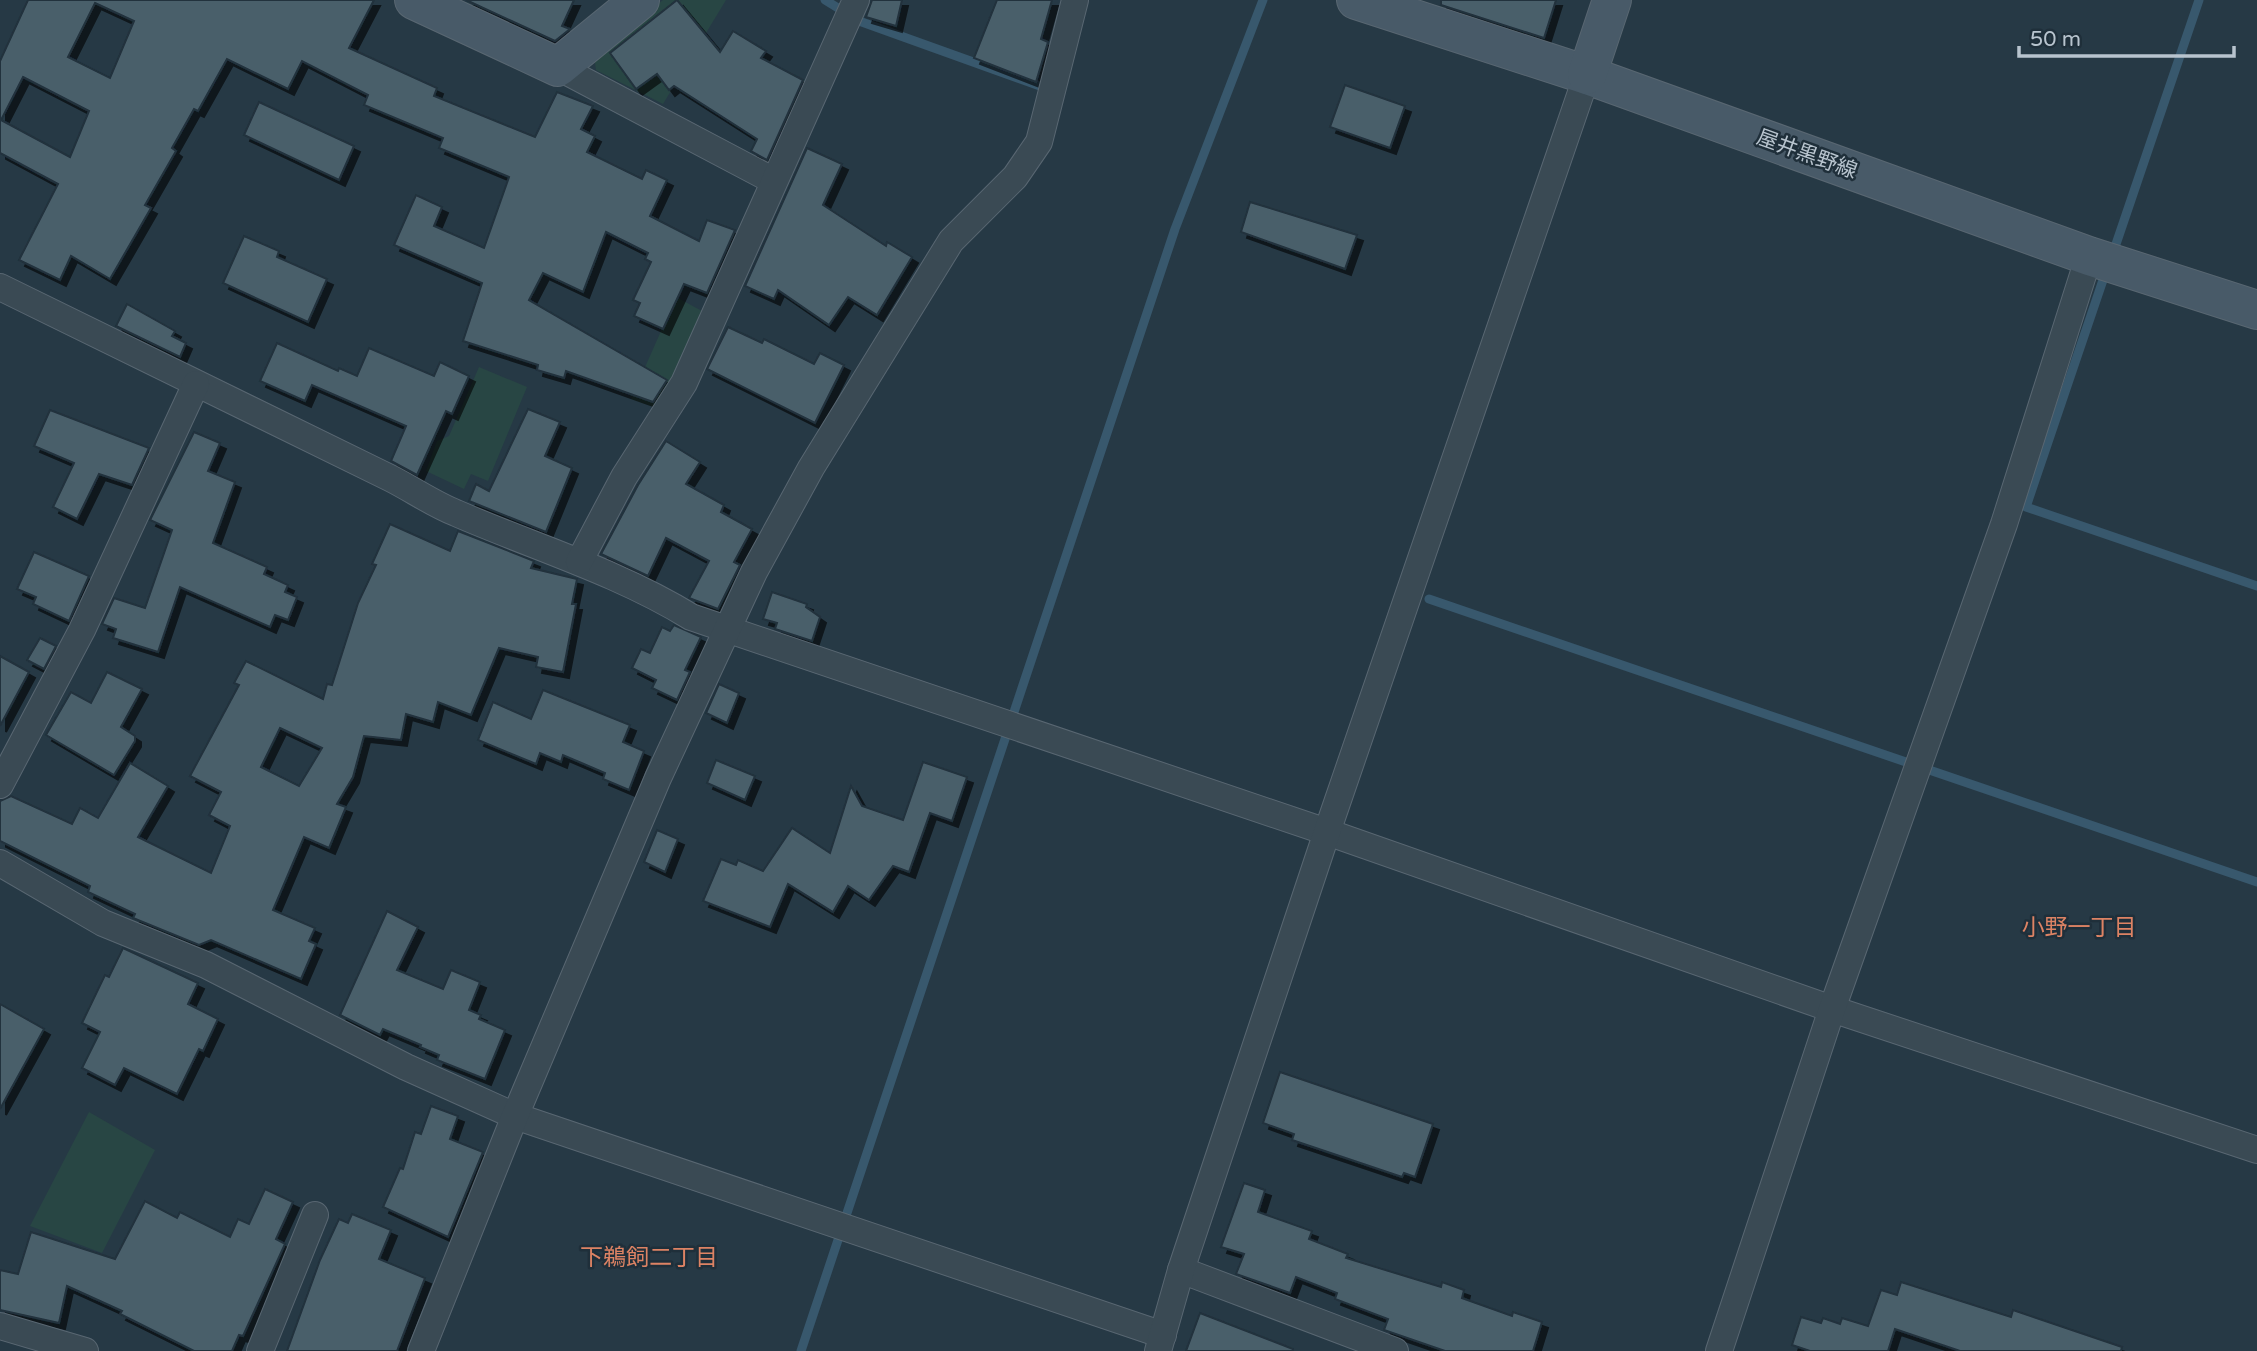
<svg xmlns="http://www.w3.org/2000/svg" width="2257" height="1351" font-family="'Varela Round','Noto Sans JP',sans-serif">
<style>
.green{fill:#284644}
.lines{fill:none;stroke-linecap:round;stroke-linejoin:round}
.stream{stroke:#38586d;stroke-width:9}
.building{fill:#4a5f6b;stroke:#21313c;stroke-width:2;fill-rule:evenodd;filter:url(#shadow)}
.street-casing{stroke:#596772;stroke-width:28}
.secondary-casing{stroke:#596772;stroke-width:40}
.street{stroke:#3a4a54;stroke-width:26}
.secondary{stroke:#485a68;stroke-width:38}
.labels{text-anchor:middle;stroke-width:5;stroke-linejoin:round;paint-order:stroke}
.street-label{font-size:21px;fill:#b8c4ce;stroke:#1f2f3a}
.neighbourhood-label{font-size:23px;fill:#dd8364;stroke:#1f2f3a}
</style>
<defs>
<filter id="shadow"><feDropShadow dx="6" dy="6" stdDeviation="0" flood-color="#0009"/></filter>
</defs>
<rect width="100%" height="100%" fill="#263945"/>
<g class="green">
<path d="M 663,0 L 726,0 L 663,104 L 596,70 L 594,56 Z"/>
<path d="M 676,297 L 702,311 L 660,409 L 631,399 Z"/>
<path d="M 479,367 L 527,387 L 488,481 L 471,474 L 464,489 L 426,471 L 437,441 L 449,436 Z"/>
<path d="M 89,1112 L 155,1150 L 102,1253 L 30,1226 Z"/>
</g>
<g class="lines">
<g class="stream">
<path d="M 825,0 L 859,21 L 1040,86"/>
<path d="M 2114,250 L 2199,0"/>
<path d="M 2103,280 L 2026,507 L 2257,586"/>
<path d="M 1429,599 L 2257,882"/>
<path d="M 801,1351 L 1175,229 L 1263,0"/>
</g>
</g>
<g class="building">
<path d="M 28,0 L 374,0 L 349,48 L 437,88 L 434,96 L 535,137 L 557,92 L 593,106 L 581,129 L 595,136 L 587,152 L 642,179 L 646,170 L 667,180 L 650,216 L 699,241 L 707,220 L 735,230 L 707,293 L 684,284 L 663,329 L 634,316 L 640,303 L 633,300 L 651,262 L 645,259 L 648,253 L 606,232 L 583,292 L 543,273 L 529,300 L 667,380 L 653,402 L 566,371 L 564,378 L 537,370 L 538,365 L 463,341 L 482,283 L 394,245 L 416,195 L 442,207 L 434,226 L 484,248 L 509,177 L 439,148 L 443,138 L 364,105 L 368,95 L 302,61 L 288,89 L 227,59 L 198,111 L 194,109 L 172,148 L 176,151 L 145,205 L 151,208 L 110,279 L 71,256 L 60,280 L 19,260 L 58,184 L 0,153 L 0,61 ZM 95,3 L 134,21 L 110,78 L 68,57 ZM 23,77 L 89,111 L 70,157 L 1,120 Z"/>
<path d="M 466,0 L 574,0 L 562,26 L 570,29 L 555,41 Z"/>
<path d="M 677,0 L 720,52 L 733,31 L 766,51 L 761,58 L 803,80 L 767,160 L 751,151 L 757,139 L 674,86 L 669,90 L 657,74 L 636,89 L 610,53 Z"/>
<path d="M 872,0 L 902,0 L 896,26 L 866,17 Z"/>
<path d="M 997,0 L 1052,0 L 1041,39 L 1048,42 L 1036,82 L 974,58 Z"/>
<path d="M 1441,0 L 1556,0 L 1544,38 L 1441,5 Z"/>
<path d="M 1345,85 L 1405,106 L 1390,148 L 1330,127 Z"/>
<path d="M 259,102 L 354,146 L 339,180 L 244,135 Z"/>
<path d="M 807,148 L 842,164 L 823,205 L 886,246 L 887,242 L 912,257 L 877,315 L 848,297 L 829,325 L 778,290 L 774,299 L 745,286 Z"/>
<path d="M 1250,202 L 1357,235 L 1345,269 L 1241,232 Z"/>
<path d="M 244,236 L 279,251 L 277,257 L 327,279 L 308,322 L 223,283 Z"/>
<path d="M 127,304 L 175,331 L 172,336 L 186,343 L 180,357 L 116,326 Z"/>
<path d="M 728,327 L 762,343 L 764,339 L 814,364 L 820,353 L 844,365 L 815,423 L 707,369 Z"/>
<path d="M 277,343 L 338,371 L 339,368 L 357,376 L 369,348 L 434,376 L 440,362 L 469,376 L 452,414 L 446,411 L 417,475 L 391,461 L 406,426 L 312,385 L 305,401 L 260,381 Z"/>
<path d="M 528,409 L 560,422 L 545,456 L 572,468 L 546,532 L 469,501 L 476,484 L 489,491 Z"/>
<path d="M 50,410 L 149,448 L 132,485 L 99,474 L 77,519 L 53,507 L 74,463 L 34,446 Z"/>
<path d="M 194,432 L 220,443 L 208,471 L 235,482 L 213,543 L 267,567 L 264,574 L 288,585 L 285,592 L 297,597 L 288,620 L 275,615 L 270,627 L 180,587 L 158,652 L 113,638 L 116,629 L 102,624 L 114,598 L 145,608 L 172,530 L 150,520 Z"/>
<path d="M 666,441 L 700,462 L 686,484 L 724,505 L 721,512 L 752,529 L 734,562 L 740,565 L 718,609 L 689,598 L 709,561 L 666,538 L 648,576 L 601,554 L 638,485 Z"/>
<path d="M 390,524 L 450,551 L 458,531 L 534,561 L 531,568 L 577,579 L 572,604 L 576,604 L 563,672 L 536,667 L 538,657 L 499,648 L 471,715 L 438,702 L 433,722 L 406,714 L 401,740 L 364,736 L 353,777 L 337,804 L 346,807 L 329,848 L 304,837 L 273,910 L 315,928 L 309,941 L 316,944 L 301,979 L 211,940 L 199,945 L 133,918 L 135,914 L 88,892 L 90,886 L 0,841 L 0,801 L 11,796 L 72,824 L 80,808 L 98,818 L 130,763 L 168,786 L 138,837 L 211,873 L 230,826 L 209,815 L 221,792 L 190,776 L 239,685 L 234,683 L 246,661 L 323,699 L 327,684 L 332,685 L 358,603 L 376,565 L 372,564 ZM 280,728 L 322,748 L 299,786 L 261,767 Z"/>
<path d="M 34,552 L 89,576 L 69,621 L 33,604 L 36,597 L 17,589 Z"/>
<path d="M 772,592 L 807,604 L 806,607 L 820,617 L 812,641 L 775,629 L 777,623 L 763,619 Z"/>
<path d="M 674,625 L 701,637 L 685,670 L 690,672 L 677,700 L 652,688 L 656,680 L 632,668 L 641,649 L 650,653 L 662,627 L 670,631 Z"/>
<path d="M 40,638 L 56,646 L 44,669 L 27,660 Z"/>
<path d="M 0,656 L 29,672 L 0,726 Z"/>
<path d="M 107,672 L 142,689 L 121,727 L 135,736 L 135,741 L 114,775 L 46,735 L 71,692 L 91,703 Z"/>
<path d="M 719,684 L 739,693 L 727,723 L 706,713 Z"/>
<path d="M 543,690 L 630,725 L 623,742 L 644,751 L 629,790 L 603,779 L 605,773 L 563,755 L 561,762 L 540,753 L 536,764 L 478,740 L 493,702 L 531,719 Z"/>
<path d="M 716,760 L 755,776 L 745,800 L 707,783 Z"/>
<path d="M 923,762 L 967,777 L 952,821 L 930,813 L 909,872 L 893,866 L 869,900 L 848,886 L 833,912 L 788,884 L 770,927 L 703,901 L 721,859 L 736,865 L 738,860 L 763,871 L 792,828 L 830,853 L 851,786 L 862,806 L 903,820 Z"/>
<path d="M 657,830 L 678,839 L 665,872 L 644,862 Z"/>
<path d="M 387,911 L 418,927 L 397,970 L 443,989 L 451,970 L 480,982 L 469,1010 L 481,1015 L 479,1019 L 505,1030 L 485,1079 L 437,1060 L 439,1055 L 420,1047 L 421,1045 L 383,1029 L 380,1035 L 340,1015 Z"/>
<path d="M 123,948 L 198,983 L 188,1004 L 218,1019 L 203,1051 L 199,1049 L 177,1094 L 124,1068 L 115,1085 L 82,1068 L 100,1032 L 82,1023 L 105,975 L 109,977 Z"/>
<path d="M 0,1004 L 44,1029 L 0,1109 Z"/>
<path d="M 1280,1072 L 1433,1124 L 1415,1177 L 1404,1173 L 1402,1177 L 1292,1140 L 1294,1134 L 1263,1123 Z"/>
<path d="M 431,1106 L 458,1116 L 450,1139 L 483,1152 L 448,1237 L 383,1207 L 400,1168 L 403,1169 L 415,1132 L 421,1134 Z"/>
<path d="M 1244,1183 L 1265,1190 L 1258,1212 L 1312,1231 L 1309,1239 L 1348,1254 L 1346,1258 L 1441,1287 L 1442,1282 L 1464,1290 L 1462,1298 L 1512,1316 L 1513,1312 L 1542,1322 L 1533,1351 L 1445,1351 L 1384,1330 L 1388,1319 L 1335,1299 L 1337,1293 L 1296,1277 L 1290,1293 L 1236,1274 L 1244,1254 L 1221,1247 Z"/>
<path d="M 265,1189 L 293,1202 L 276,1239 L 285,1244 L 243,1336 L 239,1335 L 232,1351 L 194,1351 L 120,1314 L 122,1311 L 67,1286 L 59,1323 L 0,1310 L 0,1270 L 18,1274 L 31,1232 L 115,1259 L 145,1201 L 177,1218 L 180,1212 L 230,1237 L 238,1219 L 249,1224 Z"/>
<path d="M 352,1214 L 391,1230 L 379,1259 L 425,1278 L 397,1351 L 287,1351 L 320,1260 L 339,1219 L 348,1223 Z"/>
<path d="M 1901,1282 L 2011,1317 L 2013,1310 L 2122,1347 L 2121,1351 L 1960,1351 L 1895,1329 L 1888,1351 L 1810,1351 L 1792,1345 L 1801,1317 L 1821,1323 L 1823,1318 L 1840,1324 L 1842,1318 L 1868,1326 L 1881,1290 L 1897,1295 Z"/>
<path d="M 1200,1313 L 1293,1349 L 1293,1351 L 1186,1351 Z"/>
</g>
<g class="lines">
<g class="street-casing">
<g id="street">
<path d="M 558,67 L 774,181"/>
<path d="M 0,287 L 390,478 C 412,489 433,504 456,513 C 534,547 618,572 691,617 L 1327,832 L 1832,1009 L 2257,1150"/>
<path d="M 579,562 L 624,477 L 684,383 L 856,0"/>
<path d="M 0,785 L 82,630 L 196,384"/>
<path d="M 0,863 L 103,923 L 206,965 L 406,1067 L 515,1116 L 1163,1335"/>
<path d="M 1181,1270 L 1395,1351"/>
<path d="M 0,1326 L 85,1351"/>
<path d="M 260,1351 L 315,1215"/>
<path d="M 421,1351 L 515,1116 L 658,778 L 754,572 L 811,468 L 951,241 L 1015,177 L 1039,142 L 1075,0"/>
<path d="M 1158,1351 L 1181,1270 L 1327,832 L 1587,75"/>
<path d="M 1719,1351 L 1832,1009 L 2004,524 L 2089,256"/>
</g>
</g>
<g class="secondary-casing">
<g id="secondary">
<path d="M 414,0 L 558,67 L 640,0"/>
<path d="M 1356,0 L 1587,75 L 2089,256 L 2257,310"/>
<path d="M 1587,75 L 1612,0"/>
</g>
</g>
<use href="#street" class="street"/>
<use href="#secondary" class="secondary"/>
</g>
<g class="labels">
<g class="street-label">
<text transform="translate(1807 154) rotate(20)" y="7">屋井黒野線</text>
</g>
<g class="neighbourhood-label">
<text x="2079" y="935">小野一丁目</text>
<text x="649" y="1265">下鵜飼二丁目</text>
</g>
</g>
<path d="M2019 46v10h215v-10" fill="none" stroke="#b8c4ce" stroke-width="3.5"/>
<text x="2030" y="46" font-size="21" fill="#b8c4ce" stroke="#1f2f3a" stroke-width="5" paint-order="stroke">50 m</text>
</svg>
